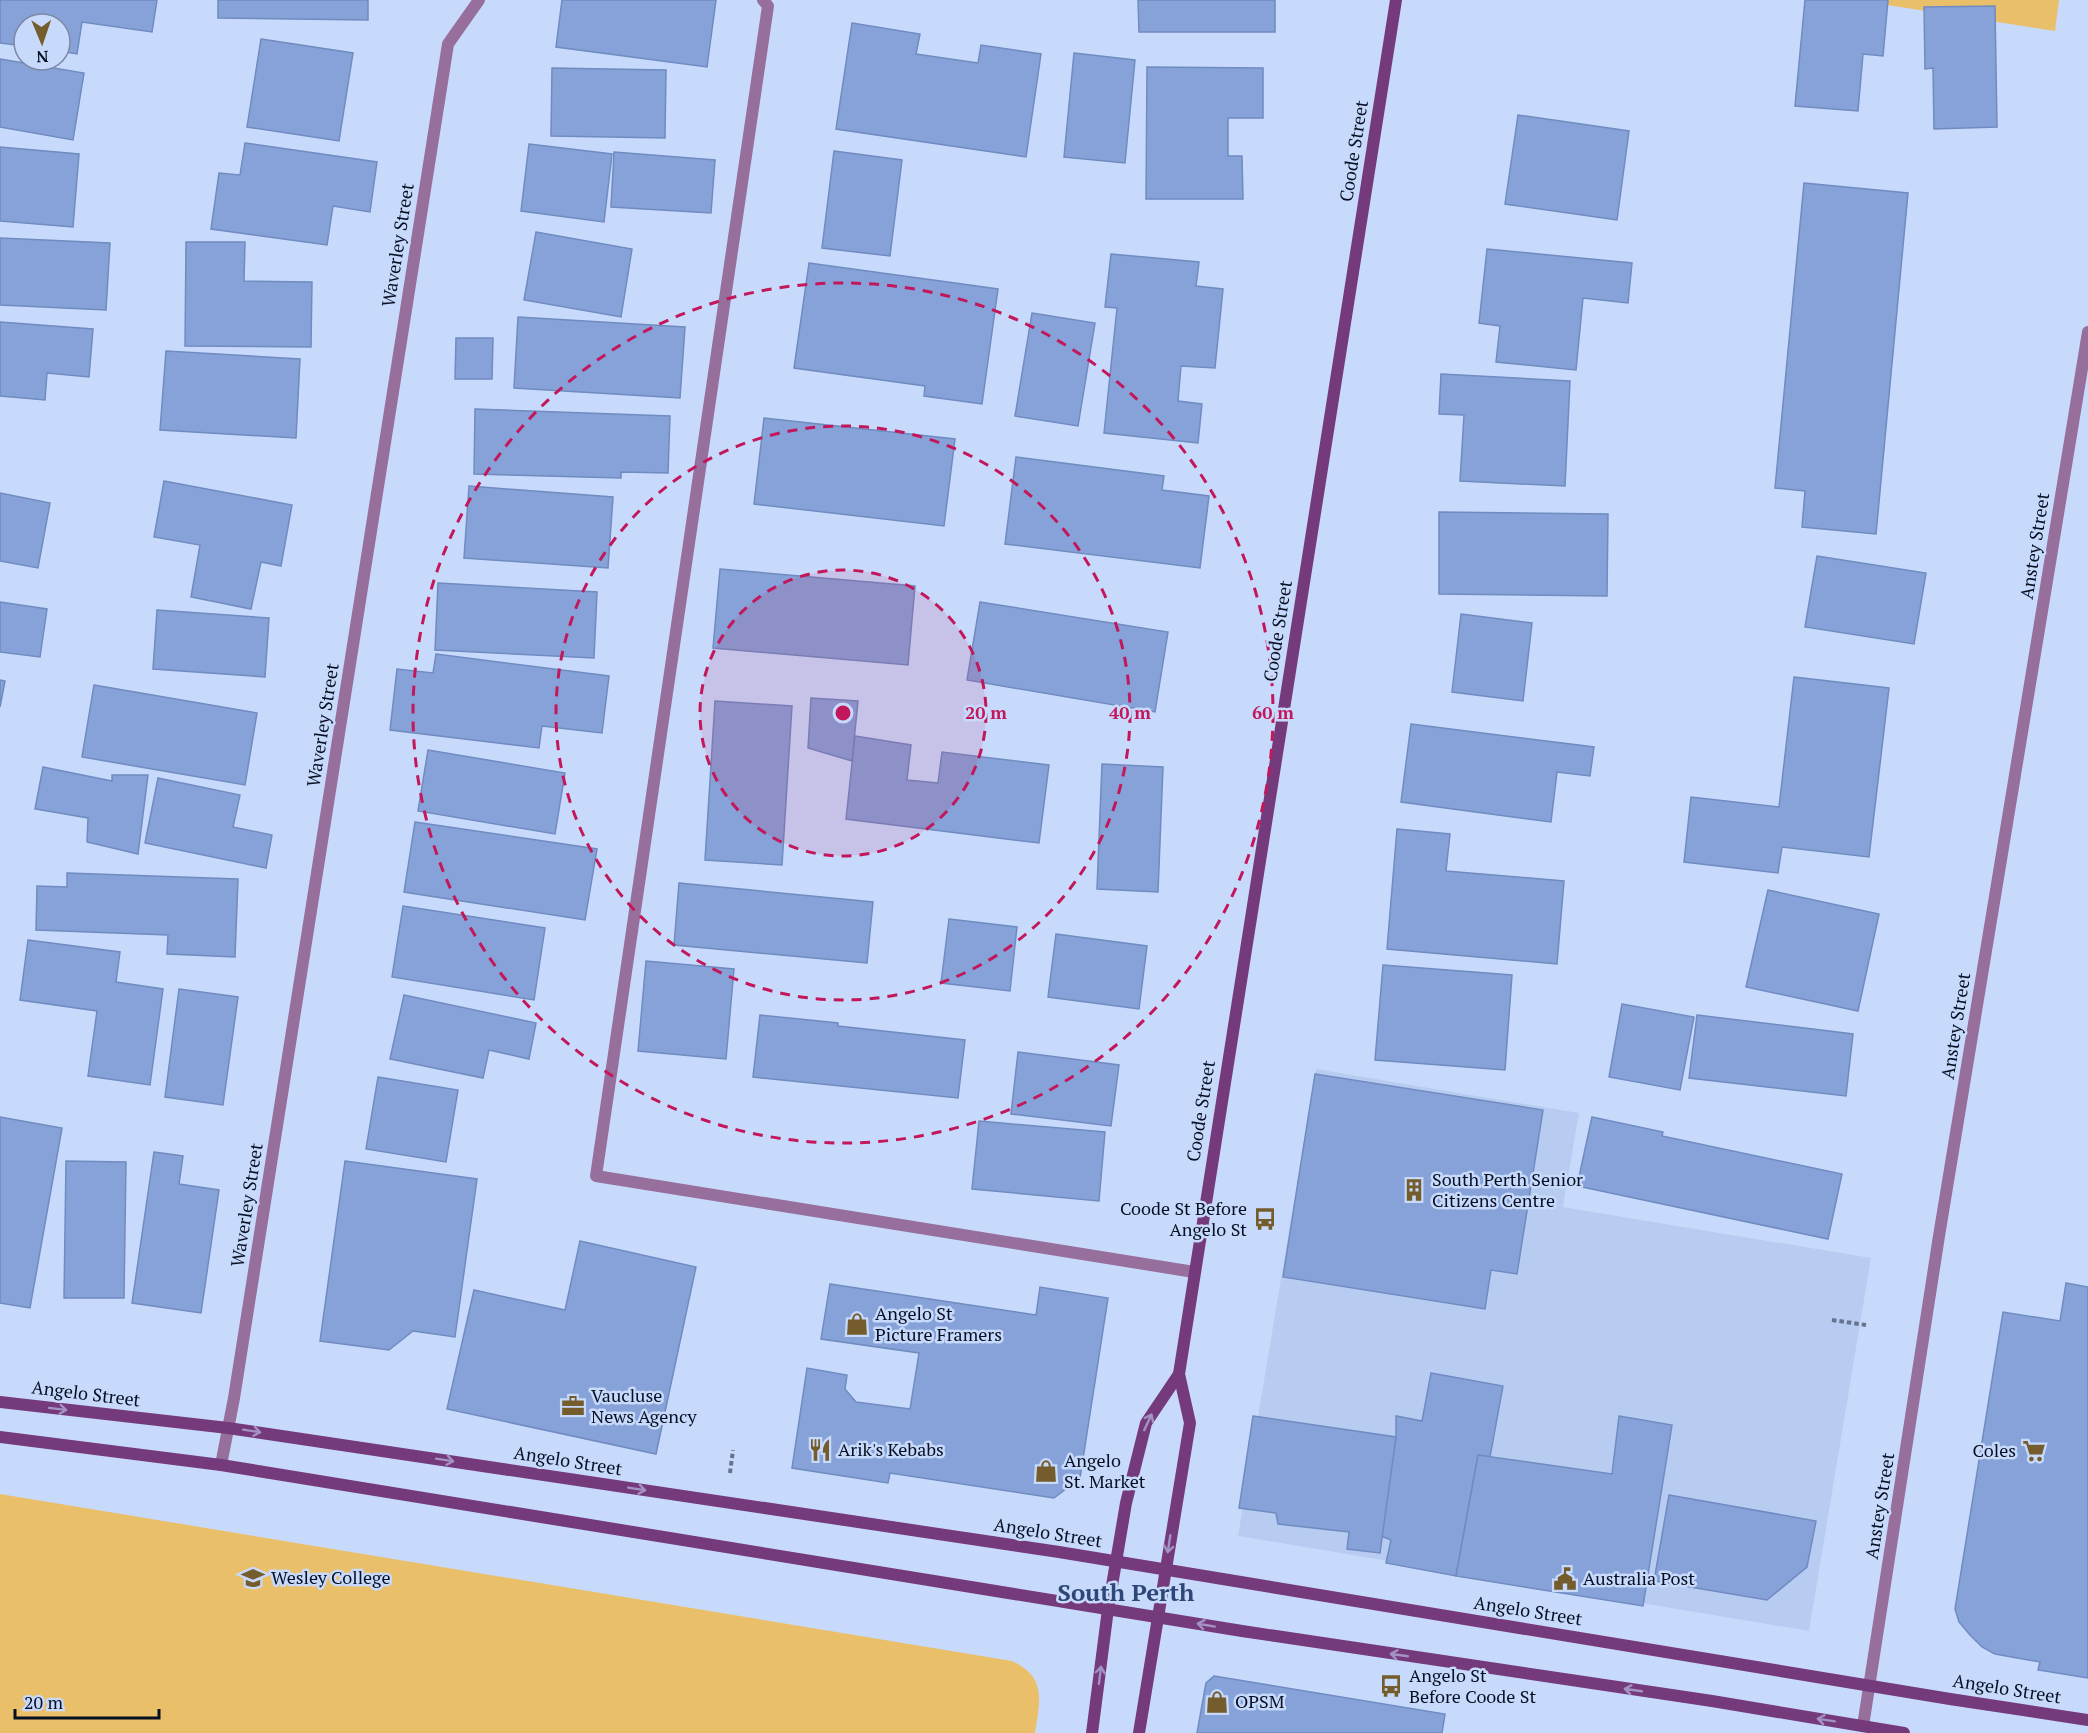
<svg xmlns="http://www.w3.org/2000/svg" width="2088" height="1733" font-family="'PT Serif',serif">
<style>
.built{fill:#b8ccf2}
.green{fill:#eabf6a}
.building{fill:#86a2d8;stroke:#708bc0;stroke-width:1.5}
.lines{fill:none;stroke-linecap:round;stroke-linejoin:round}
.path{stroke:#66738d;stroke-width:4;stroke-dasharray:4.5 3;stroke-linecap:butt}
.lane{stroke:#976f9c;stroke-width:12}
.street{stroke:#976f9c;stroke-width:12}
.secondary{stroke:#753a7c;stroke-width:12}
.oneway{stroke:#a392c2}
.ring{fill:none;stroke:#c2185b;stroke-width:3;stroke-dasharray:10 8}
.labels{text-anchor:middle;stroke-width:5;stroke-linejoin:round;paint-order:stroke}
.street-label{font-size:18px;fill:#071023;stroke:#c8dafc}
.poi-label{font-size:18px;fill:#071023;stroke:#c8dafc;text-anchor:start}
.district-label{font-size:24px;font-weight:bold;fill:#2f4776;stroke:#c8dafc}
.centre{fill:#c2185b;stroke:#c8dafc;stroke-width:3}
.ring-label{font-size:18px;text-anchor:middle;font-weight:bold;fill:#c2185b;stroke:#c8dafc;stroke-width:5;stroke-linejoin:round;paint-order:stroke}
</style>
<rect width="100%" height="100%" fill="#c8dafc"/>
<path class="built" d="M 1316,1069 L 1579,1113 L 1563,1207 L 1871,1258 L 1809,1631 L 1238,1536 Z"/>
<g class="green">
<path d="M 1855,0 L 2059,0 L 2055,31 Z"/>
<path d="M 0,1494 L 1012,1661 C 1047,1677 1040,1701 1035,1733 L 0,1733 Z"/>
</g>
<g class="building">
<path d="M 0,0 L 157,0 L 152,32 L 82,22 L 77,54 L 60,51 L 60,24 L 24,24 L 24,46 L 0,43 Z"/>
<path d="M 218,0 L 368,0 L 368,20 L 218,18 Z"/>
<path d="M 562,0 L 716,0 L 707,67 L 556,47 Z"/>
<path d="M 1138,0 L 1275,0 L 1275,32 L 1139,32 Z"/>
<path d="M 1805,0 L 1888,0 L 1883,56 L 1863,54 L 1858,111 L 1795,106 Z"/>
<path d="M 1995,6 L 1997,127 L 1934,129 L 1933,68 L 1925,69 L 1924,7 Z"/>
<path d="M 852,23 L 920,34 L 916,54 L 978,63 L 981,45 L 1041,54 L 1026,157 L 836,129 Z"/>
<path d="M 261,39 L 353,53 L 339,141 L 247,127 Z"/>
<path d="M 1074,53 L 1135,60 L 1125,163 L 1064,157 Z"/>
<path d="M 0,59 L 84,73 L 73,140 L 0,127 Z"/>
<path d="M 1147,67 L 1263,68 L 1263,118 L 1228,118 L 1228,156 L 1242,156 L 1243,199 L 1146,199 Z"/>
<path d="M 552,68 L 666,70 L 665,138 L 551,136 Z"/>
<path d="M 1518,115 L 1629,131 L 1617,220 L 1505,204 Z"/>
<path d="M 245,143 L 377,162 L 370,212 L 333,206 L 327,245 L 211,229 L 219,173 L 240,175 Z"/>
<path d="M 529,144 L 612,154 L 604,222 L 521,211 Z"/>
<path d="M 0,147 L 79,154 L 73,227 L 0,221 Z"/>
<path d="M 834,151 L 902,160 L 890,256 L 822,248 Z"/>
<path d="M 614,152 L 715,160 L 711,213 L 611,207 Z"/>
<path d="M 1804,183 L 1908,193 L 1876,534 L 1802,527 L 1805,491 L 1775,488 Z"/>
<path d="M 536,232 L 632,249 L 621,317 L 524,300 Z"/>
<path d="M 0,238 L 110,243 L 106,310 L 0,305 Z"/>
<path d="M 186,242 L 245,242 L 244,281 L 312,282 L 311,347 L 185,346 Z"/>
<path d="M 1487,249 L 1632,263 L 1628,303 L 1583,298 L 1576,370 L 1496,362 L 1500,326 L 1479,323 Z"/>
<path d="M 1111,254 L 1199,262 L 1196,286 L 1223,289 L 1215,368 L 1181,366 L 1178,401 L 1202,404 L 1198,443 L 1104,433 L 1117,308 L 1105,307 Z"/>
<path d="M 809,263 L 998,289 L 982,404 L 924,396 L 925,386 L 794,368 Z"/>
<path d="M 1032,313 L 1095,323 L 1078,426 L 1015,416 Z"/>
<path d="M 518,317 L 685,327 L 680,398 L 514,388 Z"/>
<path d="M 0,322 L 93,329 L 89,377 L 47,373 L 45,400 L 0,396 Z"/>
<path d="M 456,338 L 493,338 L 492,379 L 455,379 Z"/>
<path d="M 166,351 L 300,359 L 296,438 L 160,430 Z"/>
<path d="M 1441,374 L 1570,381 L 1565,486 L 1460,481 L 1464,415 L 1439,414 Z"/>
<path d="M 475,409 L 670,416 L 668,473 L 621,472 L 621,478 L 474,474 Z"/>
<path d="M 764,418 L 955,439 L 944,526 L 754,504 Z"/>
<path d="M 1016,457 L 1164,476 L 1162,490 L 1209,496 L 1200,568 L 1005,544 Z"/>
<path d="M 164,481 L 292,505 L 281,566 L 261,562 L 251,609 L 191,597 L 200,545 L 154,537 Z"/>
<path d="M 469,486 L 613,497 L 608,568 L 464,558 Z"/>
<path d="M 0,493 L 50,503 L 38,568 L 0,561 Z"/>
<path d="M 1439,512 L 1608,514 L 1607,596 L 1439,594 Z"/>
<path d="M 1817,556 L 1926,573 L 1914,644 L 1805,627 Z"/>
<path d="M 720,569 L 915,586 L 908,665 L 713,648 Z"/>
<path d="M 438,583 L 597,592 L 594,658 L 435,650 Z"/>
<path d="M 0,602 L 47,609 L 40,657 L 0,652 Z"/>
<path d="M 980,602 L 1168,632 L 1155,712 L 967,680 Z"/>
<path d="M 157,610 L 269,618 L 265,677 L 153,669 Z"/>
<path d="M 1461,614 L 1532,623 L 1523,701 L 1452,692 Z"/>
<path d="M 436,654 L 609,676 L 602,733 L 542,726 L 539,748 L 390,730 L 397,669 L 433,673 Z"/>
<path d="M 1794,677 L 1889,688 L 1869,857 L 1782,847 L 1778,873 L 1684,862 L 1691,797 L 1779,807 Z"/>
<path d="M 0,680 L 5,681 L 0,707 Z"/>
<path d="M 94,685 L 257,713 L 245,785 L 82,757 Z"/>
<path d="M 811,698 L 858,701 L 852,761 L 808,748 Z"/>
<path d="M 715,701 L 792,706 L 782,865 L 705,860 Z"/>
<path d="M 1411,724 L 1594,747 L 1590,776 L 1557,772 L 1551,822 L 1401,802 Z"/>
<path d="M 855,736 L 911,745 L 907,780 L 938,783 L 942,752 L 1049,765 L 1039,843 L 846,819 Z"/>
<path d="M 428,750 L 565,773 L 555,834 L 418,811 Z"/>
<path d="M 1102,764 L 1163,767 L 1158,892 L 1097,889 Z"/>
<path d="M 43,767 L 112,781 L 112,775 L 148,775 L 138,854 L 87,842 L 88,818 L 35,809 Z"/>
<path d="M 158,778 L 240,795 L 233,827 L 272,835 L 266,868 L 145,843 Z"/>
<path d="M 415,822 L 597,849 L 585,920 L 404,892 Z"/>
<path d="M 1397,829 L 1450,834 L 1446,871 L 1564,881 L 1557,964 L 1387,949 Z"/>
<path d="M 67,873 L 238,879 L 235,957 L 167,954 L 168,935 L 36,930 L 37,886 L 67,887 Z"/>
<path d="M 679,883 L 873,902 L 867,963 L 674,945 Z"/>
<path d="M 1768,890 L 1879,914 L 1858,1011 L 1746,987 Z"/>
<path d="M 403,906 L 545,928 L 534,1000 L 392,977 Z"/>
<path d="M 949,919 L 1017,927 L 1010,991 L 941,983 Z"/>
<path d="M 1056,934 L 1147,946 L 1139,1009 L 1048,997 Z"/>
<path d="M 28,940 L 120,952 L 116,982 L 163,989 L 150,1085 L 88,1076 L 97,1011 L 20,1000 Z"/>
<path d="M 646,961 L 734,969 L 726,1059 L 638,1051 Z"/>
<path d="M 1383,965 L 1512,975 L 1505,1070 L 1375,1060 Z"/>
<path d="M 179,989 L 238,997 L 223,1105 L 165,1097 Z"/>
<path d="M 404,995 L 536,1023 L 529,1059 L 489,1050 L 483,1078 L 390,1059 Z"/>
<path d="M 1622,1004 L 1694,1017 L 1680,1090 L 1609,1077 Z"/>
<path d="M 760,1015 L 838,1023 L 838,1026 L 965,1040 L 958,1098 L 753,1077 Z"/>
<path d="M 1697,1015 L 1853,1034 L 1846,1096 L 1689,1078 Z"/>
<path d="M 1018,1052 L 1119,1065 L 1111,1126 L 1011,1114 Z"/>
<path d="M 1315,1074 L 1543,1110 L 1517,1274 L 1491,1270 L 1485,1309 L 1283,1277 Z"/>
<path d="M 378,1077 L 458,1090 L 446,1162 L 366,1149 Z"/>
<path d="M 0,1117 L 62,1128 L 30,1308 L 0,1303 Z"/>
<path d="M 1592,1117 L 1663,1132 L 1662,1136 L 1842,1174 L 1828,1239 L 1577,1186 Z"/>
<path d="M 979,1121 L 1105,1132 L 1099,1201 L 972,1189 Z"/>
<path d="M 154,1152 L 183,1156 L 179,1184 L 219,1190 L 201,1313 L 132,1303 Z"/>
<path d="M 66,1161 L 126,1162 L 124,1298 L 64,1298 Z"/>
<path d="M 345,1161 L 477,1179 L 455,1337 L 413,1331 L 389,1350 L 320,1341 Z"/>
<path d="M 580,1241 L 696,1267 L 656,1454 L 447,1409 L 474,1290 L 565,1310 Z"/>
<path d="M 2066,1283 L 2088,1287 L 2088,1678 L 2038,1670 L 2040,1662 L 1995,1654 L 1982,1647 L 1970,1635 L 1959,1622 L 1955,1609 L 2003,1312 L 2060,1321 Z"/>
<path d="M 830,1284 L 1036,1315 L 1040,1287 L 1108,1298 L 1080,1478 L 1054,1498 L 890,1473 L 888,1483 L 792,1468 L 807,1368 L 847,1375 L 845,1389 L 856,1402 L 910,1409 L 919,1353 L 821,1339 Z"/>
<path d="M 1431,1373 L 1503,1386 L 1490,1457 L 1478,1455 L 1456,1576 L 1386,1563 L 1391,1540 L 1381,1536 L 1396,1437 L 1396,1416 L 1422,1421 Z"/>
<path d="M 1253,1416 L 1396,1437 L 1380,1553 L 1347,1549 L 1349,1532 L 1278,1524 L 1276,1513 L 1239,1508 Z"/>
<path d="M 1619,1416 L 1672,1425 L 1643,1606 L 1456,1576 L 1478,1455 L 1612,1474 Z"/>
<path d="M 1669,1495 L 1816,1521 L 1807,1567 L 1767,1600 L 1654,1581 Z"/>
<path d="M 1214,1676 L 1445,1714 L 1442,1733 L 1197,1733 L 1206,1683 Z"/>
</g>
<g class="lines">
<g class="path">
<path d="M 1832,1320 L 1866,1325"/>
<path d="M 730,1473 L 733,1450"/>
</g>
<path class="lane" d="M 763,0 L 768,6 L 596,1176 L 1194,1272"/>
<g class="street">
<path d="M 221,1465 L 234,1398 L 448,44 L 479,0"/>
<path d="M 1863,1726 L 1939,1236 L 2088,332"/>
</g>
<g class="secondary">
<path d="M 0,1402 L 228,1428 L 1059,1552 L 1950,1699 L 2088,1720"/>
<path d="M 0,1437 L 221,1465 L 1242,1631 L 1712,1701 L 1904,1733"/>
<path d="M 1092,1733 L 1108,1609 L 1126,1503 L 1146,1423 L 1179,1374"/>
<path d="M 1139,1733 L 1190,1423 L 1179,1374 L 1396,0"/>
</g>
</g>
<defs><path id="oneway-shaft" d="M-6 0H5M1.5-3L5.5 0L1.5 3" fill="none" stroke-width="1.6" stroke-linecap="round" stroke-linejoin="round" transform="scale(1.5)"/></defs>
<g class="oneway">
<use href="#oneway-shaft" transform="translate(58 1409) rotate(7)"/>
<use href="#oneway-shaft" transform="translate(1148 1422) rotate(-65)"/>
<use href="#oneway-shaft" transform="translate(252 1431) rotate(9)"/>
<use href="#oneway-shaft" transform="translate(445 1460) rotate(9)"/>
<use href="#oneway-shaft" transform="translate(637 1489) rotate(9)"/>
<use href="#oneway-shaft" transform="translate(1169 1544) rotate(99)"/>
<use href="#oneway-shaft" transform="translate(1206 1625) rotate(-170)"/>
<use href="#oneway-shaft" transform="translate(1399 1655) rotate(-172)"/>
<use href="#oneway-shaft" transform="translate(1100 1675) rotate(-83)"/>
<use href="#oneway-shaft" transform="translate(1633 1690) rotate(-172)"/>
<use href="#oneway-shaft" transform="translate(1826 1720) rotate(-171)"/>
</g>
<circle cx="843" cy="713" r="143" fill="#c2185b" fill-opacity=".12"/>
<g class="ring">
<circle cx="843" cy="713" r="143"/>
<circle cx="843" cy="713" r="287"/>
<circle cx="843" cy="713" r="430"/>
</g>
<defs>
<g id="building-bare" transform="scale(1.8)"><path d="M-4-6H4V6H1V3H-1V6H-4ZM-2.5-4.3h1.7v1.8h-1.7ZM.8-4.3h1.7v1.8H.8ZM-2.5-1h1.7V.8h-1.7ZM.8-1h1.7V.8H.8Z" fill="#745c2d" stroke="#c8dafc" stroke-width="2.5" paint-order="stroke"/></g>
<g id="bus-bare" transform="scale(1.8)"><path d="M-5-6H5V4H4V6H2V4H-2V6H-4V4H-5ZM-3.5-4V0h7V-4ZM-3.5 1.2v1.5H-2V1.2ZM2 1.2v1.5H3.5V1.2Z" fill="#745c2d" stroke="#c8dafc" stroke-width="2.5" paint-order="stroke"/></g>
<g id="shop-bare" transform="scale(1.8)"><path d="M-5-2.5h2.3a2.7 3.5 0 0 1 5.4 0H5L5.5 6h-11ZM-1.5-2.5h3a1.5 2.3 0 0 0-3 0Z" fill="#745c2d" stroke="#c8dafc" stroke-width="2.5" paint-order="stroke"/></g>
<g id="office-bare" transform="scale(1.8)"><path d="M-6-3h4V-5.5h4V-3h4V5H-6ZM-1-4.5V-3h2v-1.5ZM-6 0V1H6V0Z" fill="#745c2d" stroke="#c8dafc" stroke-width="2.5" paint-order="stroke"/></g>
<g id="restaurant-bare" transform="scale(1.8)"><path d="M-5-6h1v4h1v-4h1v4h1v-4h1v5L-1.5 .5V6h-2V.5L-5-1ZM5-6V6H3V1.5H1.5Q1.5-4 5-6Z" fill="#745c2d" stroke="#c8dafc" stroke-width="2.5" paint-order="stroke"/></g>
<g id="supermarket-bare" transform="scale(1.8)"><path d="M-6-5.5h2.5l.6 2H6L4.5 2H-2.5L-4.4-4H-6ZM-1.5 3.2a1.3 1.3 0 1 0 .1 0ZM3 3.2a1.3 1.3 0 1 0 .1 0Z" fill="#745c2d" stroke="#c8dafc" stroke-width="2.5" paint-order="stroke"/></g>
<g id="school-bare" transform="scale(1.8)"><path d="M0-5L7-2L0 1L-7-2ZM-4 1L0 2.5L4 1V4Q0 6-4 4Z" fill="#745c2d" stroke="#c8dafc" stroke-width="2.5" paint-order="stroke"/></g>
<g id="civic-bare" transform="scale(1.8)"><path d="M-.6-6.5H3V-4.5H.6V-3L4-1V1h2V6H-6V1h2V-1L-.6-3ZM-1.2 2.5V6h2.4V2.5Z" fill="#745c2d" stroke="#c8dafc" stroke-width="2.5" paint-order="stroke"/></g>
</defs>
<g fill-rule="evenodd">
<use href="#building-bare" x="1414" y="1190"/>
<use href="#bus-bare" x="1265" y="1219"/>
<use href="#shop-bare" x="857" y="1324"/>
<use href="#office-bare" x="573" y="1406"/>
<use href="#restaurant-bare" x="820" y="1450"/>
<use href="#supermarket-bare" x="2034" y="1451"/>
<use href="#shop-bare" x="1046" y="1471"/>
<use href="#school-bare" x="253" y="1578"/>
<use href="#civic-bare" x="1565" y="1579"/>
<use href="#bus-bare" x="1391" y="1686"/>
<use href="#shop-bare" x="1217" y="1702"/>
</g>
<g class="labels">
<g class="street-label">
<text transform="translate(1354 151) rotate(-81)" y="6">Coode Street</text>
<text transform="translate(398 245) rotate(-81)" y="6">Waverley Street</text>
<text transform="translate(2035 546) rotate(-81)" y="6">Anstey Street</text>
<text transform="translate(1278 631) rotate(-81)" y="6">Coode Street</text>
<text transform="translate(323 725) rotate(-81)" y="6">Waverley Street</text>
<text transform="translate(1956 1026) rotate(-81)" y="6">Anstey Street</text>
<text transform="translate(1201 1111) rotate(-81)" y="6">Coode Street</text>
<text transform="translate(247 1205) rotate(-81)" y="6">Waverley Street</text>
<text transform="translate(86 1394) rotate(7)" y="6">Angelo Street</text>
<text transform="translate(568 1461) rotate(9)" y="6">Angelo Street</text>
<text transform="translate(1880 1506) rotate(-81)" y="6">Anstey Street</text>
<text transform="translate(1048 1533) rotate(9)" y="6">Angelo Street</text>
<text transform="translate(1528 1611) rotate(9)" y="6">Angelo Street</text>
<text transform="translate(2007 1689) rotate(9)" y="6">Angelo Street</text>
</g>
<g class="poi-label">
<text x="1432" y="1186">South Perth Senior<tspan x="1432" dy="21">Citizens Centre</tspan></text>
<text x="1247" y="1215" text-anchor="end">Coode St Before<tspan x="1247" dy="21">Angelo St</tspan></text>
<text x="875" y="1320">Angelo St<tspan x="875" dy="21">Picture Framers</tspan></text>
<text x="591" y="1402">Vaucluse<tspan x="591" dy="21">News Agency</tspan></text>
<text x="838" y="1456">Arik's Kebabs</text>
<text x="2016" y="1457" text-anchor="end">Coles</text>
<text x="1064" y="1467">Angelo<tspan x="1064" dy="21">St. Market</tspan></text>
<text x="271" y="1584">Wesley College</text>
<text x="1583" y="1585">Australia Post</text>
<text x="1409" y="1682">Angelo St<tspan x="1409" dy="21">Before Coode St</tspan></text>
<text x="1235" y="1708">OPSM</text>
</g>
<g class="district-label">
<text x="1126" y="1601">South Perth</text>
</g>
</g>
<circle cx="843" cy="713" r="9" class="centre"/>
<g class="ring-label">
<text x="986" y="719">20 m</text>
<text x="1130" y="719">40 m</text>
<text x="1273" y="719">60 m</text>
</g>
<g transform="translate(42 42) rotate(178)"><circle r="28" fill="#c8dafc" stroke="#7b89a5" stroke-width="1.5"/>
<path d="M0-4.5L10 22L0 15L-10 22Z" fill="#745c2d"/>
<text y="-9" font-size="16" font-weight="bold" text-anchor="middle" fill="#071023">N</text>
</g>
<path d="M15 1709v9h144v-9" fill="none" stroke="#071023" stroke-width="3"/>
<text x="24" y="1709" font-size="18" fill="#071023" stroke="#c8dafc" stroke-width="4.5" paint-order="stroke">20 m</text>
</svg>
